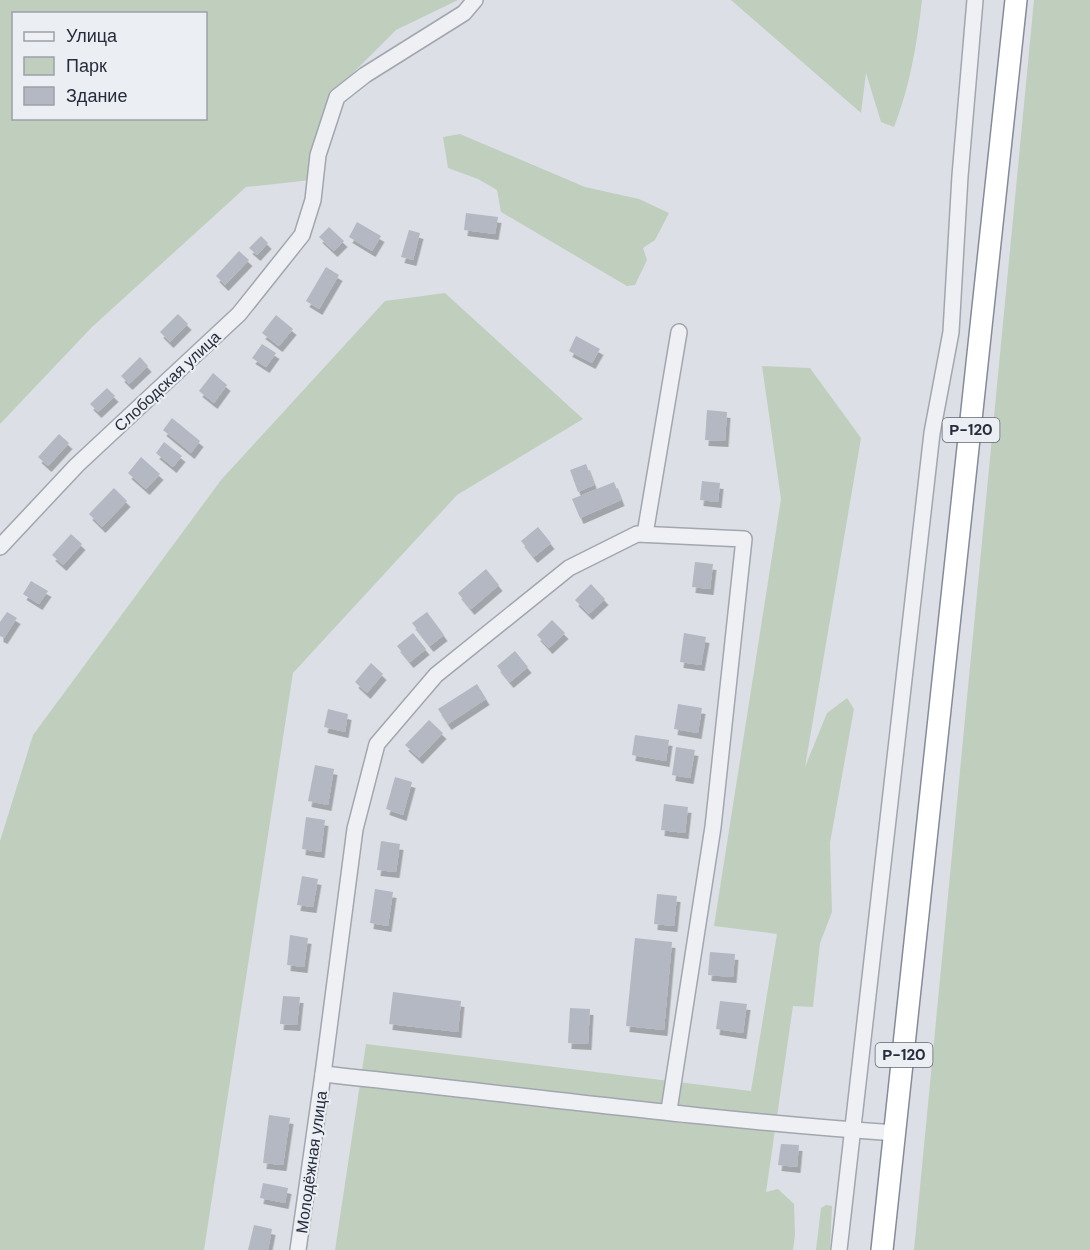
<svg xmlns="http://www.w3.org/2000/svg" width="1090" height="1250" font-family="'DM Sans',sans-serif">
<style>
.green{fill:#c0cfbd;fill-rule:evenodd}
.building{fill:#b3b8c2;filter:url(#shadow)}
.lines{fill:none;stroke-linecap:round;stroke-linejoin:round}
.minor-casing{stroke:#a2a6af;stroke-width:18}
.highway-casing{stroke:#848b9b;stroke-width:24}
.minor{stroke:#eef0f4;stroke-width:15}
.highway{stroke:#fff;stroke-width:21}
.labels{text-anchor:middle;stroke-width:4.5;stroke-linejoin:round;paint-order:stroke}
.shield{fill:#ebeef3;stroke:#616672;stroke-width:1.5}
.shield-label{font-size:15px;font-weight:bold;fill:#262c3b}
.street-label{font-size:16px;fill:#262c3b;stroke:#ebeef3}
</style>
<defs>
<filter id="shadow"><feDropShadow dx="3.5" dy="6" stdDeviation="0" flood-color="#0004"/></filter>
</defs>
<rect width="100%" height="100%" fill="#dcdfe5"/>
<g class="green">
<path d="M 0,0 L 458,0 L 396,30 L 329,97 L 321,120 L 311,180 L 246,187 L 92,327 L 0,424 ZM 14,14 L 206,14 L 206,118 L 14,118 Z"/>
<path d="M 731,0 L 922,0 C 917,44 910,86 894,127 L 881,122 L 866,73 L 861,113 Z"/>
<path d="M 1034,0 L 1090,0 L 1090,1250 L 914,1250 Z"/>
<path d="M 460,134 L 585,187 L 639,199 L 669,213 L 655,240 L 643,248 L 647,260 L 635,285 L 627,286 L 501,212 L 497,190 L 478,179 L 448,168 L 443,137 Z"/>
<path d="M 445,293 L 583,419 L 457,495 L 293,673 L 204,1250 L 0,1250 L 0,841 L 33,735 L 221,480 L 385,301 Z"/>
<path d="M 762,366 L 810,368 L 861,438 L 805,767 L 827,713 L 847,698 L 854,709 L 830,843 L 832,912 L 820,943 L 813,1007 L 793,1006 L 766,1192 L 778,1189 L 794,1204 L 795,1235 L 793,1250 L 335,1250 L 366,1044 L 751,1091 L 777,934 L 714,926 L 781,499 Z"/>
<path d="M 826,1205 L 832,1206 L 830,1250 L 816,1250 L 821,1208 Z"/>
</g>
<g class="building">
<path d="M 466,213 L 498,217 L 495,234 L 464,230 Z"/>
<path d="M 357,222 L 381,236 L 372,251 L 349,237 Z"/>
<path d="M 329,227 L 344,241 L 334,251 L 319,237 Z"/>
<path d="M 409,230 L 420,233 L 413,260 L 401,257 Z"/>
<path d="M 261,236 L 268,243 L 257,255 L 249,248 Z"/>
<path d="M 239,251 L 249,260 L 225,285 L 216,276 Z"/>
<path d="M 326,267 L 339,275 L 319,309 L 306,301 Z"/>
<path d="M 178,314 L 188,324 L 170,342 L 160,332 Z"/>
<path d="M 276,315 L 293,329 L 279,346 L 262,333 Z"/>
<path d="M 576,336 L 600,349 L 592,363 L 569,351 Z"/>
<path d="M 262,344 L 276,353 L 266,367 L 252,358 Z"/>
<path d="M 140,357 L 148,366 L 129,384 L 121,376 Z"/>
<path d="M 213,373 L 227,385 L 214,403 L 199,391 Z"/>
<path d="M 107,388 L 115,396 L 98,412 L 90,404 Z"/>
<path d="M 707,410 L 727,412 L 725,441 L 705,440 Z"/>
<path d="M 172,418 L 200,441 L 191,453 L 163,430 Z"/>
<path d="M 59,434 L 69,443 L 48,466 L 38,457 Z"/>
<path d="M 164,442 L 182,456 L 173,467 L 156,453 Z"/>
<path d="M 141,457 L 160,474 L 146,489 L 128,473 Z"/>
<path d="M 586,464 L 594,485 L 578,492 L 570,470 Z"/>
<path d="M 702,481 L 720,483 L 718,502 L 700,500 Z"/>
<path d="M 614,482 L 621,500 L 580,518 L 572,499 Z"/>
<path d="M 114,488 L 127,501 L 102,527 L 89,514 Z"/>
<path d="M 538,527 L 551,543 L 534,557 L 521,541 Z"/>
<path d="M 71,534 L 82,544 L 63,565 L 52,555 Z"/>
<path d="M 695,562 L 713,564 L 710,589 L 692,587 Z"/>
<path d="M 486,569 L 499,585 L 471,609 L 458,593 Z"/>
<path d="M 31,581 L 48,591 L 39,604 L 23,594 Z"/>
<path d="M 591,584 L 605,599 L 589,614 L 575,600 Z"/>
<path d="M 7,612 L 17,618 L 4,638 L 0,636 L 0,622 Z"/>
<path d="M 427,612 L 444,635 L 430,646 L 412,623 Z"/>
<path d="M 552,620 L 565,633 L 549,648 L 537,635 Z"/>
<path d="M 413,633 L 426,649 L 410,662 L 397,646 Z"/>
<path d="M 684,633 L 706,637 L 701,665 L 680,662 Z"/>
<path d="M 515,651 L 528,667 L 510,682 L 497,666 Z"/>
<path d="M 371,663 L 383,674 L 367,693 L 355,682 Z"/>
<path d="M 477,684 L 486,699 L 448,724 L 438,709 Z"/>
<path d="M 678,704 L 702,708 L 698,733 L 674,729 Z"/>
<path d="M 328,709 L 348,714 L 345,732 L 324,727 Z"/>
<path d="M 429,720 L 443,733 L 419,758 L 405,745 Z"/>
<path d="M 635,735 L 669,740 L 666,761 L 632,755 Z"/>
<path d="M 676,747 L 695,750 L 690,778 L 672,775 Z"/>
<path d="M 315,765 L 334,769 L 328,805 L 308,801 Z"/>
<path d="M 395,777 L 412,782 L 403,815 L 386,809 Z"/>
<path d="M 664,804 L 688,807 L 685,833 L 661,830 Z"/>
<path d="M 306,817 L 325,820 L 321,852 L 302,849 Z"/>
<path d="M 381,841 L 400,844 L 396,872 L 377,870 Z"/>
<path d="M 302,876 L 318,879 L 313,907 L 297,905 Z"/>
<path d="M 375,889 L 393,892 L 388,926 L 370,923 Z"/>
<path d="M 657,894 L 677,896 L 674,926 L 654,924 Z"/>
<path d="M 290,935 L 308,938 L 304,967 L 287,965 Z"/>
<path d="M 635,938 L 672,942 L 664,1030 L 626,1026 Z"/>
<path d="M 710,952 L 735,954 L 733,977 L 708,975 Z"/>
<path d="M 393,992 L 461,1001 L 458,1032 L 389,1024 Z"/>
<path d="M 283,996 L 300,997 L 297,1025 L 280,1024 Z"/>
<path d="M 720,1001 L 747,1004 L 743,1033 L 716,1029 Z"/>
<path d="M 570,1008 L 590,1009 L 588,1044 L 568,1043 Z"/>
<path d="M 269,1115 L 290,1118 L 283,1165 L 263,1163 Z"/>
<path d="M 781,1144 L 799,1145 L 797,1167 L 778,1165 Z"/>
<path d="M 263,1183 L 288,1188 L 285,1203 L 260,1198 Z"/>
<path d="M 254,1225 L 272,1229 L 268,1250 L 248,1250 Z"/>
</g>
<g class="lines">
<g class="minor-casing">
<g id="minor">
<path d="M 645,534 L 679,332"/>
<path d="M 0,547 L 77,465 L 239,314 L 302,235 L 313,200 L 318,155 L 337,97 L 365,75 L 464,13 L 475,0"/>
<path d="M 669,1110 L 713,827 L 744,539 L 637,534 L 569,568 L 436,675 L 377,744 L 355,829 L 323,1074 C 514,1094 705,1120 896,1133"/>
<path d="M 298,1250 L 323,1074"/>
<path d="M 839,1250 L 932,433 L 951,332 L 960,176 L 975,0"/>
</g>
</g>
<g class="highway-casing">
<path id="highway" d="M 882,1250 L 1016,0"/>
</g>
<use href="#minor" class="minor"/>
<use href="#highway" class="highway"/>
</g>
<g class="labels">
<g class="shield">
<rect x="942.5" y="418" width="57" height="24" rx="4.5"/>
<rect x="875.5" y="1043" width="57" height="24" rx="4.5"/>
</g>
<g class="shield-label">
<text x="971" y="435">Р-120</text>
<text x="904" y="1060">Р-120</text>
</g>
<g class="street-label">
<text transform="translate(167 381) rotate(-43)" y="6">Слободская улица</text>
<text transform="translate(311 1162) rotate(-82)" y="6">Молодёжная улица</text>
</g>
</g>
<rect x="12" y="12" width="195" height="108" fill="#ebeef3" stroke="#9ca0a9" stroke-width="1.5"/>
<rect x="24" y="32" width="30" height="9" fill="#eef0f4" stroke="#9ca0a9" stroke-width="1.5"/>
<text x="66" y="42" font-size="18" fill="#262c3b">Улица</text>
<rect x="24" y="57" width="30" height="18" fill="#c0cfbd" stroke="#9ca0a9" stroke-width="1.5"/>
<text x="66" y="72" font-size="18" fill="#262c3b">Парк</text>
<rect x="24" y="87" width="30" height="18" fill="#b3b8c2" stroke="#9ca0a9" stroke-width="1.5"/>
<text x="66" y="102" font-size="18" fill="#262c3b">Здание</text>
</svg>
